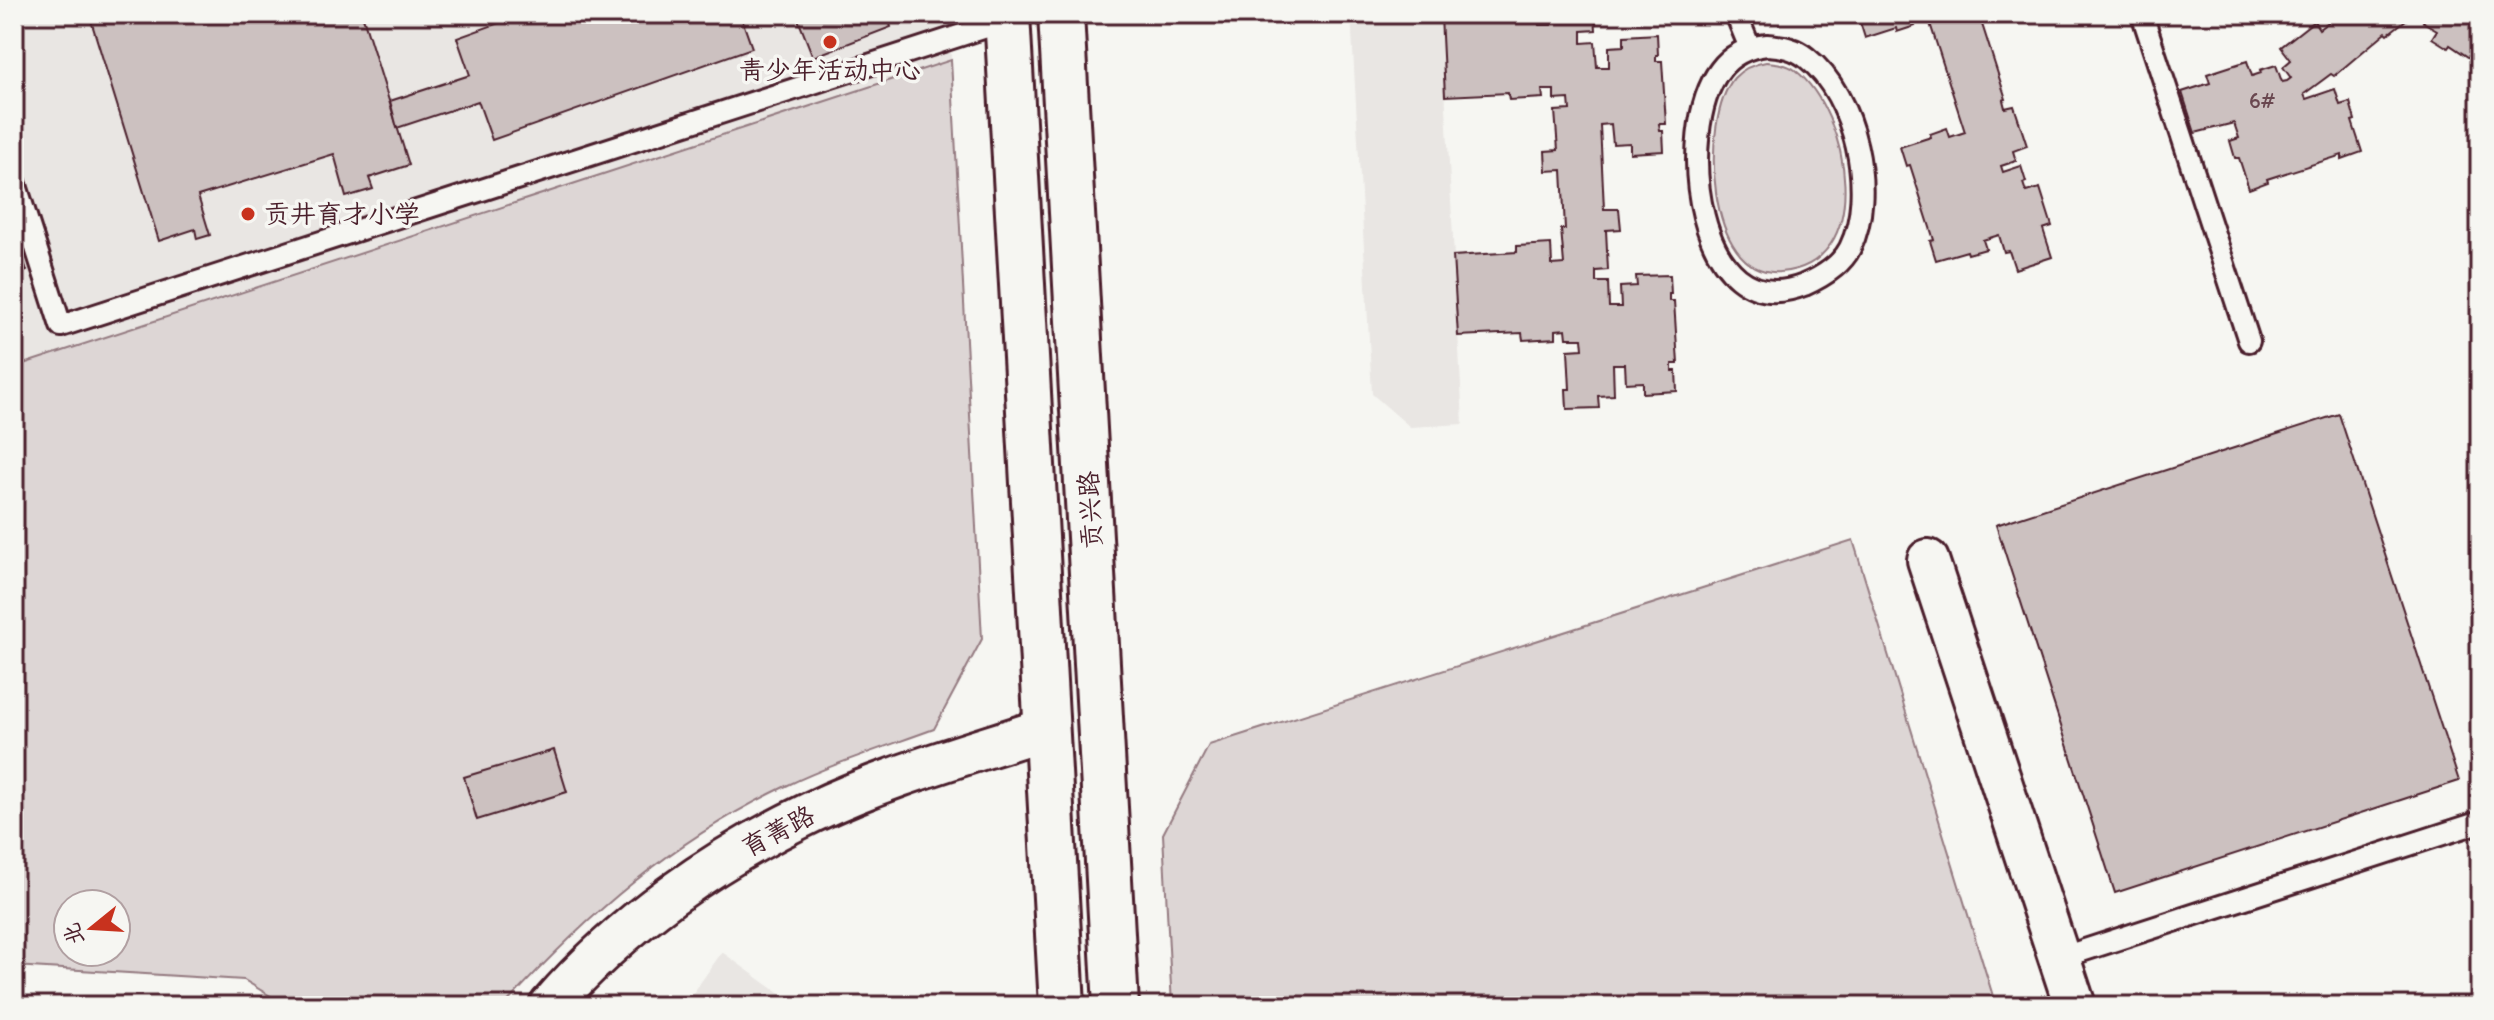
<svg xmlns="http://www.w3.org/2000/svg" width="2494" height="1020" font-family="Itim,'LXGW WenKai TC',sans-serif">
<style>
.built{fill:#e9e6e3}
.green{fill:#ddd6d5;stroke:#947a80;stroke-width:2;fill-rule:evenodd}
.building{fill:#ccc1c0;stroke:#4a1f2b;stroke-width:2}
.lines{fill:none;stroke-linecap:round;stroke-linejoin:round}
.lane-casing{stroke:#4a1f2b;stroke-width:26}
.street-casing{stroke:#4a1f2b;stroke-width:46}
.primary-casing{stroke:#4a1f2b;stroke-width:50}
.lane{stroke:#f6f6f2;stroke-width:20}
.street{stroke:#f6f6f2;stroke-width:40}
.primary{stroke:#f6f6f2;stroke-width:44}
.poi-dot{fill:#c8321e;stroke:#f6f6f2;stroke-width:3}
.labels{text-anchor:middle;stroke-width:7;stroke-linejoin:round;paint-order:stroke}
.number-label{font-size:22px;fill:#6a4850}
.poi-label{font-size:26px;fill:#4a1f2b;stroke:#f6f6f2}
.street-label{font-size:26px;fill:#4a1f2b;stroke:#f6f6f2}
</style>
<rect width="100%" height="100%" fill="#f6f6f2"/>
<filter id="ink" filterUnits="userSpaceOnUse"><feTurbulence type="fractalNoise" baseFrequency=".0125" numOctaves="2"/><feDisplacementMap in="SourceGraphic" scale="16" xChannelSelector="R" yChannelSelector="G"/><feConvolveMatrix kernelMatrix="1 2 1 2 8 2 1 2 1" color-interpolation-filters="sRGB"/></filter>
<g filter="url(#ink)">
<g class="built">
<path d="M 14,14 L 949,14 L 951,60 L 14,367 Z"/>
<path d="M 1351,14 L 1441,14 L 1463,424 L 1410,427 L 1372,394 Z"/>
<path d="M 722,952 L 797,1006 L 684,1006 Z"/>
</g>
<g class="green">
<path d="M 951,60 L 982,639 L 934,729 C 885,747 834,763 786,786 C 673,840 588,914 504,1006 L 287,1006 L 244,980 L 14,966 L 14,367 ZM 68,904 L 116,904 L 116,952 L 68,952 Z"/>
<path d="M 1766,62 C 1776,63 1787,64 1795,70 C 1850,113 1877,265 1780,272 C 1705,278 1700,120 1734,78 C 1743,68 1754,64 1766,62 Z"/>
<path d="M 1853,540 L 1996,1006 L 1172,1006 L 1163,834 L 1209,745 Z"/>
</g>
<g class="building">
<path d="M 89,14 L 362,14 L 409,165 L 369,178 L 373,189 L 346,197 L 334,154 L 198,196 L 210,235 L 197,239 L 195,229 L 159,241 Z"/>
<path d="M 524,14 L 740,14 L 752,48 L 492,140 L 478,101 L 397,128 L 390,101 L 470,75 L 457,38 Z"/>
<path d="M 796,14 L 887,14 L 891,27 L 813,57 Z"/>
<path d="M 1490,14 L 1538,14 L 1539,25 L 1551,25 L 1550,14 L 1595,14 L 1596,30 L 1582,31 L 1582,43 L 1595,42 L 1597,67 L 1609,67 L 1609,47 L 1624,46 L 1624,36 L 1657,34 L 1658,55 L 1656,55 L 1656,61 L 1662,61 L 1666,124 L 1659,124 L 1660,131 L 1663,131 L 1664,151 L 1630,153 L 1630,143 L 1613,144 L 1611,124 L 1600,125 L 1604,209 L 1619,209 L 1621,229 L 1606,230 L 1608,270 L 1596,271 L 1596,282 L 1608,282 L 1609,307 L 1621,307 L 1620,287 L 1637,286 L 1636,276 L 1670,275 L 1671,294 L 1669,294 L 1669,301 L 1674,301 L 1678,364 L 1672,364 L 1672,371 L 1676,371 L 1677,391 L 1643,393 L 1643,382 L 1626,383 L 1625,364 L 1613,364 L 1614,395 L 1598,396 L 1599,408 L 1567,409 L 1566,389 L 1570,389 L 1568,350 L 1583,349 L 1582,338 L 1567,338 L 1566,329 L 1556,330 L 1556,338 L 1523,340 L 1522,333 L 1458,336 L 1453,256 L 1517,252 L 1517,246 L 1551,244 L 1552,265 L 1564,264 L 1561,229 L 1565,229 L 1562,170 L 1546,171 L 1545,151 L 1558,150 L 1555,111 L 1570,110 L 1569,99 L 1554,100 L 1554,90 L 1542,90 L 1543,98 L 1509,100 L 1508,93 L 1445,96 L 1441,16 Z"/>
<path d="M 1861,14 L 1919,14 L 1912,16 L 1915,26 L 1897,32 L 1896,28 L 1865,38 L 1859,19 L 1862,18 Z"/>
<path d="M 1927,14 L 1976,14 L 1977,19 L 1980,18 L 2006,99 L 2003,100 L 2005,108 L 2014,106 L 2027,146 L 2013,151 L 2016,161 L 2001,166 L 2003,172 L 2021,166 L 2026,182 L 2023,183 L 2026,192 L 2040,188 L 2052,226 L 2043,229 L 2052,257 L 2015,269 L 2009,251 L 2004,252 L 1999,235 L 1983,240 L 1986,249 L 1968,254 L 1967,251 L 1936,260 L 1930,241 L 1934,240 L 1910,165 L 1906,166 L 1900,147 L 1931,137 L 1930,134 L 1947,128 L 1950,137 L 1965,132 Z"/>
<path d="M 2339,14 L 2411,16 L 2388,34 L 2386,32 L 2334,76 L 2331,74 L 2304,94 L 2306,99 L 2335,89 L 2340,105 L 2350,102 L 2355,120 L 2352,121 L 2362,152 L 2342,159 L 2342,155 L 2267,179 L 2268,182 L 2249,189 L 2239,158 L 2235,158 L 2230,141 L 2239,138 L 2234,123 L 2195,133 L 2182,92 L 2210,83 L 2207,74 L 2247,61 L 2252,76 L 2261,73 L 2260,70 L 2276,65 L 2282,82 L 2287,81 L 2291,78 L 2283,67 L 2291,60 L 2281,47 L 2314,21 L 2319,29 Z"/>
<path d="M 2428,14 L 2480,14 L 2480,58 L 2477,63 L 2450,45 L 2448,48 L 2432,38 L 2437,30 L 2423,22 Z"/>
<path d="M 14,232 L 27,271 L 14,276 L 21,296 L 14,299 Z"/>
<path d="M 2339,414 L 2459,781 L 2115,893 L 1996,525 Z"/>
<path d="M 554,750 L 567,792 L 477,820 L 464,777 Z"/>
</g>
<g class="lines">
<g class="lane-casing">
<g id="lane">
<path d="M 1736,14 L 1750,48"/>
<path d="M 2142,14 L 2249,341"/>
<path d="M 1767,45 C 1782,46 1795,48 1807,58 C 1855,95 1877,193 1850,248 C 1841,266 1822,277 1804,285 C 1695,328 1674,130 1720,70 C 1732,54 1748,47 1767,45 Z"/>
<path d="M 14,179 L 61,326 L 1008,20"/>
<path d="M 2060,958 L 2480,822"/>
</g>
</g>
<g class="street-casing">
<g id="street">
<path d="M 1928,560 L 2075,1006"/>
<path d="M 550,1006 C 621,924 715,858 812,812 C 887,776 969,754 1047,728"/>
</g>
</g>
<g class="primary-casing">
<g id="primary">
<path d="M 1007,14 L 1062,1006"/>
<path d="M 1061,14 L 1116,1006"/>
</g>
</g>
<use href="#lane" class="lane"/>
<use href="#street" class="street"/>
<use href="#primary" class="primary"/>
</g>
</g>
<g class="poi-dot">
<circle cx="830" cy="42" r="8"/>
<circle cx="248" cy="214" r="8"/>
</g>
<g class="labels">
<g class="number-label">
<text x="2262" y="108">6#</text>
</g>
<g class="poi-label">
<text x="830" y="79">青少年活动中心</text>
<text x="264" y="223" text-anchor="start">贡井育才小学</text>
</g>
<g class="street-label">
<text transform="translate(1090 510) rotate(-93)" y="9">贡兴路</text>
<text transform="translate(778 831) rotate(-28)" y="9">育菁路</text>
</g>
</g>
<rect width="2494" height="1020" fill="none" stroke="#f6f6f2" stroke-width="48"/>
<rect x="24" y="24" width="2446" height="972" fill="none" stroke="#4a1f2b" stroke-width="3" filter="url(#ink)"/>
<g transform="translate(92 928) rotate(252)"><circle r="38" fill="#f6f6f2" stroke="#b1a0a2" stroke-width="2"/>
<path d="M0-6L14 30L0 20L-14 30Z" fill="#c8321e"/>
<text y="-12" font-size="22" font-weight="bold" text-anchor="middle" fill="#4a1f2b">北</text>
</g>
</svg>
